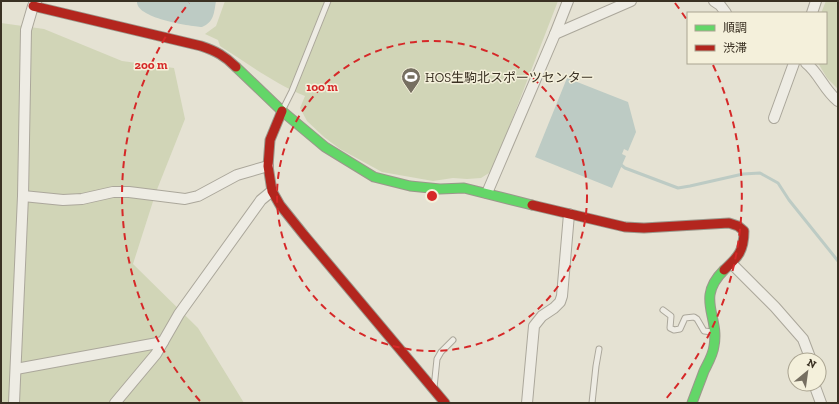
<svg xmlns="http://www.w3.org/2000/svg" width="839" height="404" font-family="'Zilla Slab','Noto Sans JP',serif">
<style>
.green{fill:#d1d5b7}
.water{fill:#bdcbc4}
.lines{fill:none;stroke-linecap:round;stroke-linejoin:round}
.stream{stroke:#bdcbc4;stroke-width:3}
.lane-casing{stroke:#aba79b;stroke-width:7}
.street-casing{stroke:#aba79b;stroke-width:12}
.fast-casing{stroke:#9b978b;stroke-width:11}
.jam-casing{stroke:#9b978b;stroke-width:11}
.lane{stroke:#eeece4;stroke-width:5}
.street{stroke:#eeece4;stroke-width:10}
.fast{stroke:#63d668;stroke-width:9}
.jam{stroke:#b3261e;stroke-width:9}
.ring{fill:none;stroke:#d62828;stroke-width:2;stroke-dasharray:7 5}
.labels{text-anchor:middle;stroke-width:3;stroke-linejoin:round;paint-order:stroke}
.poi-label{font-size:13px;fill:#3a3123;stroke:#f4f0db;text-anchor:start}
.centre{fill:#d62828;stroke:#f4f0db;stroke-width:2}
.ring-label{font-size:12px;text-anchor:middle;font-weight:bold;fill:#d62828;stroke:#f4f0db;stroke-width:3;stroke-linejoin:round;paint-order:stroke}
</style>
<rect width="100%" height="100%" fill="#e5e2d3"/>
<g class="green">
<path d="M 225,1 L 558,1 L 496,161 L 489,173 L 481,178 L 467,179 L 453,178 L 433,181 L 382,172 L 340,149 L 324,137 L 307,121 L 300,108 L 305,96 C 275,84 247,63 220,46 L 218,40 L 205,34 L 216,26 Z"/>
<path d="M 826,1 L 838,1 L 838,89 L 827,78 L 818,63 L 826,63 L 826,13 L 821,13 Z"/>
<path d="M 1,23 L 44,29 L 122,61 L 174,68 L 185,119 L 156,192 L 133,264 L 198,328 L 244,403 L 1,403 Z"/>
</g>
<g class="water">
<path d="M 137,1 L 216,1 C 214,13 214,22 202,27 C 189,26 135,18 137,1 Z"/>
<path d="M 567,78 L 628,102 L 636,132 L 628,151 L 624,149 L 622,154 L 626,156 L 612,188 L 535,157 Z"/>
</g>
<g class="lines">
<path class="stream" d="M 620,164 L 625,168 L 678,188 L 690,186 L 743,174 L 760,173 L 778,183 L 789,200 L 838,261"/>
<g class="lane-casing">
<g id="lane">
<path d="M 282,111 L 292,91 L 328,1"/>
<path d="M 663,310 L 671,316 L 670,328 L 674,330 L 680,329 L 685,318 L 694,317 L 697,319 L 704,331 L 713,332"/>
<path d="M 434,388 L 437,359 L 441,352 L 453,340"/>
<path d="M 592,403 L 596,366 L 599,349"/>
</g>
</g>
<g class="street-casing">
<g id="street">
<path d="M 714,1 L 720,5 L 726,13"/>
<path d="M 812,13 L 816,1"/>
<path d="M 555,34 L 631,1"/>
<path d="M 806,63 C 819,73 824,90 838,101"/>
<path d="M 774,118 L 794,63"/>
<path d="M 487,193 L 555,34 L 568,1"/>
<path d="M 23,196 L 63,200 L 82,199 L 113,192 L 129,192 L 185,199 L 198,196 L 237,175 L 268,166"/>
<path d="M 732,264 L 775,307 L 803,339 L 811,360"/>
<path d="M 16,369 L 163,342"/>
<path d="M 814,384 L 821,403"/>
<path d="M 14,403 L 23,196 L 26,30 L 33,6 L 36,1"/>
<path d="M 115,403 L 156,354 L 179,314 L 261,200 L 272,191"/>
<path d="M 527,403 L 534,326 L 542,316 L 554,308 L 560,302 L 562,296 L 569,214"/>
</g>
</g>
<g class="fast-casing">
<g id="fast">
<path d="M 236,67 L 282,111 L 325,147 L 374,177 L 410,186 L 440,189 L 464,188 L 532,205"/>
<path d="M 692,403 C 696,392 700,382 704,371 C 708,363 713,355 714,346 C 720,316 695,299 724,270"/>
</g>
</g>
<g class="jam-casing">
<g id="jam">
<path d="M 33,6 L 201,46 C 216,51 225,56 236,67"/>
<path d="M 282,111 L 270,140 L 268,166 L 272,191 L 280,205 L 304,235 L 445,403"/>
<path d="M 532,205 L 625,227 L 644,228 L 729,223 L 738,226 L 744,231 C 744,251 738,257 724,270"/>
</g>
</g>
<use href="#lane" class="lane"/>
<use href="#street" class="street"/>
<use href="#fast" class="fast"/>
<use href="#jam" class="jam"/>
</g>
<g class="ring">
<circle cx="432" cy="196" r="155"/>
<path d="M200 401A310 310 0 0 1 189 3M675 3A310 310 0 0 1 687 20M713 65A310 310 0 0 1 664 401"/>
</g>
<defs>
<g id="stadium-pin" transform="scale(1)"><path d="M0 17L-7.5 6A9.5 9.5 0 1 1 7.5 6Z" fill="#766f61" stroke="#f4f0db"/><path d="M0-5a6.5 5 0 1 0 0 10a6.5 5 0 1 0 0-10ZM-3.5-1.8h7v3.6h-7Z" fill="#fff"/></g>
</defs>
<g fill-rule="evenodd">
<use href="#stadium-pin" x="411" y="77"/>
</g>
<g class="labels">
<g class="poi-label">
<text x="425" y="82">HOS生駒北スポーツセンター</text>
</g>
</g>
<circle cx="432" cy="196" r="6" class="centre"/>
<g class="ring-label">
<text x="151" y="69">200 m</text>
<text x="322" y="91">100 m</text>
</g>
<rect width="839" height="404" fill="none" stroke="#3a3123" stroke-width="4"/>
<rect x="687" y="12" width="140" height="52" fill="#f4f0db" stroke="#aaa491"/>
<rect x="695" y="25" width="20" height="6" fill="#63d668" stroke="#aaa491"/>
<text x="723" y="32" font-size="12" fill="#3a3123">順調</text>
<rect x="695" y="45" width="20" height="6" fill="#b3261e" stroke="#aaa491"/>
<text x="723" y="52" font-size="12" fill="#3a3123">渋滞</text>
<g transform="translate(807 372) rotate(29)"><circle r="19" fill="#f4f0db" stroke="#aaa491"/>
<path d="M0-3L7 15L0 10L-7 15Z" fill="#766f61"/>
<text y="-6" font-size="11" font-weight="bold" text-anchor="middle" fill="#3a3123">N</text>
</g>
</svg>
